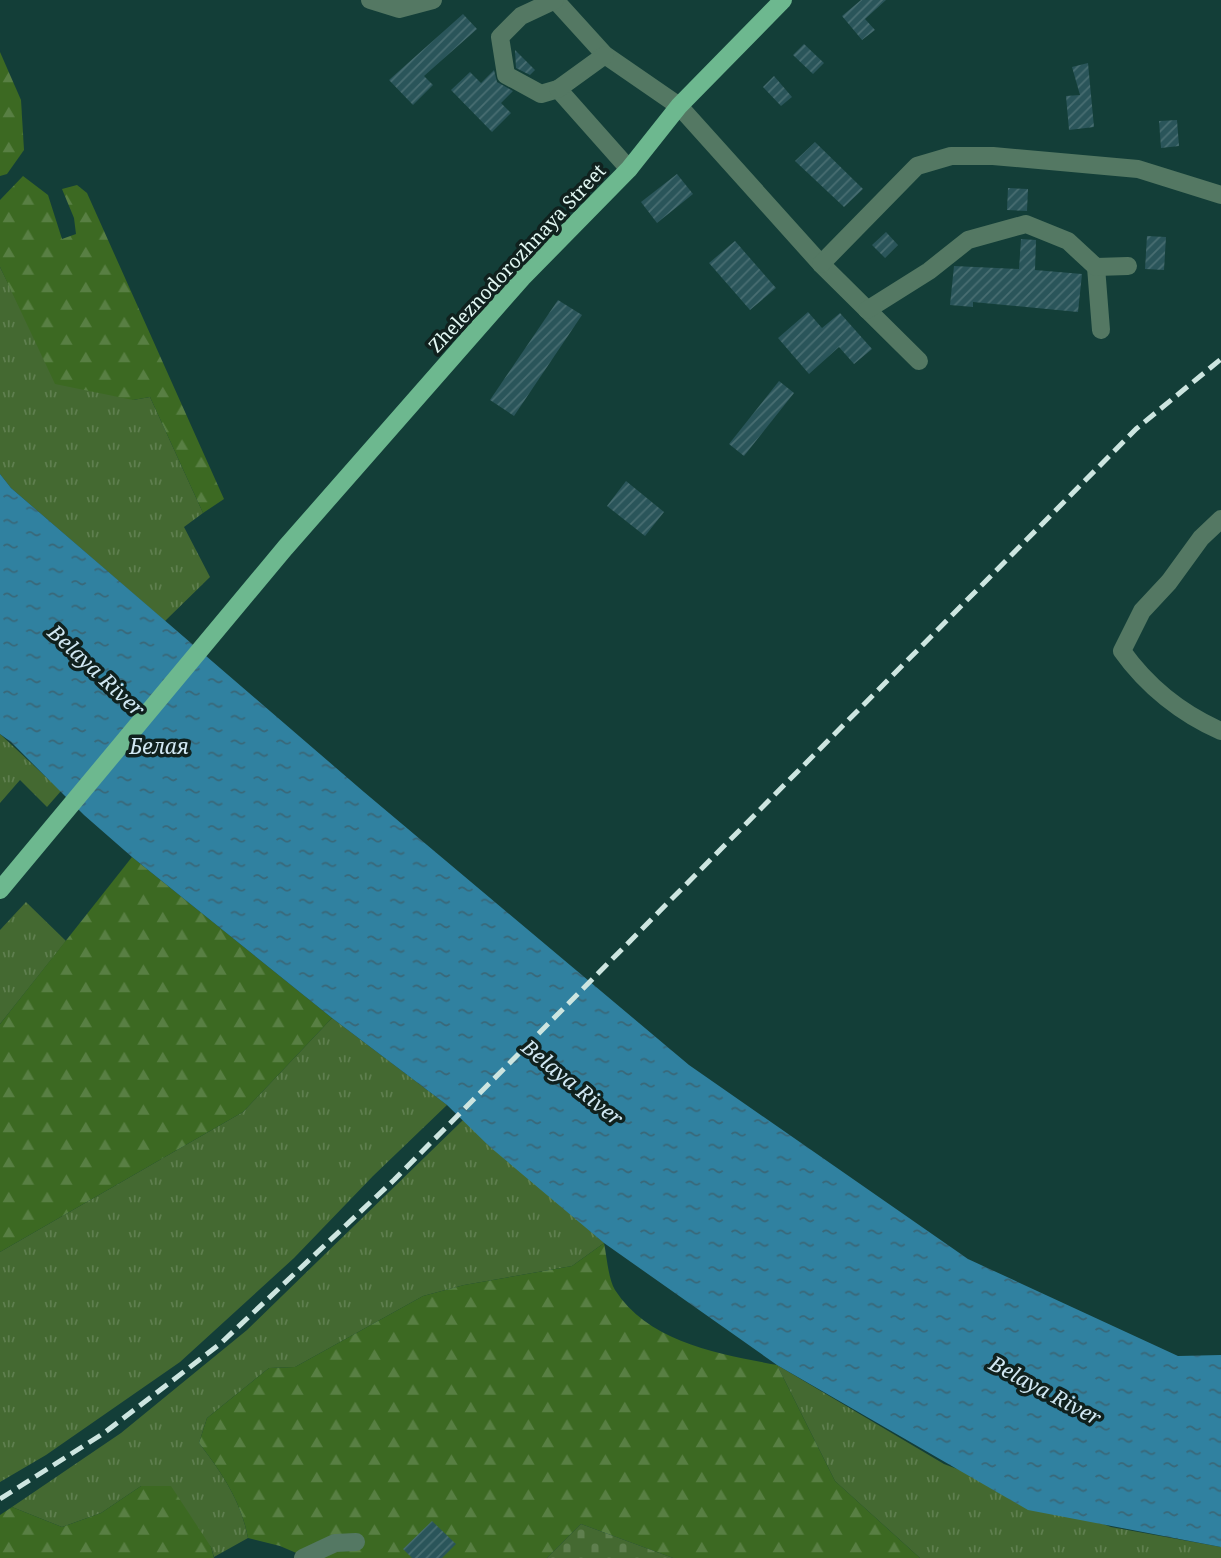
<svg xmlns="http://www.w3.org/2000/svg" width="1221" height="1558" font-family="'Noto Serif',serif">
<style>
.grass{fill:url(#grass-tufts)}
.forest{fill:url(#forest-firs)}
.cemetery{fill:url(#cemetery-stones)}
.water{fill:url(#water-ripples)}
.building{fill:url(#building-hatch)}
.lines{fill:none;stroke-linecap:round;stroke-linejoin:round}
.minor{stroke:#547863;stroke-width:18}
.major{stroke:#6db88f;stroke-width:18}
.rail{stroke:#cde5e0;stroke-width:5;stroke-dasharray:14 7;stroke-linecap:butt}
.labels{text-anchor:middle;stroke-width:7;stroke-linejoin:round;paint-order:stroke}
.street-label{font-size:19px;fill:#e2f8f3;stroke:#10211e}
.water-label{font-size:21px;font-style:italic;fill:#d1e8f3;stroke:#10211e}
</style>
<defs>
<pattern id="grass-tufts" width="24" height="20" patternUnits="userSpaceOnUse" patternTransform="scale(1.75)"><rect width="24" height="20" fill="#446931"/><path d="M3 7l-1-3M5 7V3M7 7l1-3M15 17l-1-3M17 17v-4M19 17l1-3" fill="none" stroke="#5f7f4f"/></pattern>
<pattern id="forest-firs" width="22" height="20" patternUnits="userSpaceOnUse" patternTransform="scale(1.75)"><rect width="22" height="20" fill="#3c6922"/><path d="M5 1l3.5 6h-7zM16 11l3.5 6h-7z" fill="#587f43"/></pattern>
<pattern id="cemetery-stones" width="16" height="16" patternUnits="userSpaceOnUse" patternTransform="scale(1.75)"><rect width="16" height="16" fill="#446931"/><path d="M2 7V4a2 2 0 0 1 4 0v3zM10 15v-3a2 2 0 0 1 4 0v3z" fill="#5f7f4f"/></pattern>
<pattern id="water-ripples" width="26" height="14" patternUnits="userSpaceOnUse" patternTransform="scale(1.75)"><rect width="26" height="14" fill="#3081a0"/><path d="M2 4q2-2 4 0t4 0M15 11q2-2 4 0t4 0" fill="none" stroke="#396879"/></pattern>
<pattern id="building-hatch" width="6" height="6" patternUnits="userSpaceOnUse" patternTransform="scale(1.75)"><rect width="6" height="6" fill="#2a555a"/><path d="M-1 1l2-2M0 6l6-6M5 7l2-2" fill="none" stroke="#496e72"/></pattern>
</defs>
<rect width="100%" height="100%" fill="#133e38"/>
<g class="grass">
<path d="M 0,267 L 26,320 L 133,400 L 150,397 L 203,513 L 184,527 L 210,577 L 165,621 L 11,488 L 0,474 Z"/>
<path d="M 0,734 L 61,791 L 47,807 L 20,780 L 0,803 Z"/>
<path d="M 26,902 L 66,941 L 0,1024 L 0,930 Z"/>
<path d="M 332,1018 L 447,1105 L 373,1176 L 294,1258 L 180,1362 L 46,1455 L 0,1482 L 0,1252 L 243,1112 Z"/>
<path d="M 463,1120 L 604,1243 L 572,1266 L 464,1285 L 423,1296 L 295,1367 L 269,1368 L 207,1418 L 199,1443 C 222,1473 241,1501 248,1538 L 214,1557 L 211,1547 L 141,1486 L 101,1513 L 62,1527 L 12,1507 L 121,1433 L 247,1330 Z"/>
<path d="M 777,1365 L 944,1464 L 1111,1527 L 1221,1547 L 1221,1558 L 920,1558 L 835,1481 Z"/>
</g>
<g class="forest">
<path d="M 0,52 L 21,100 L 24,150 L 7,174 L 0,176 Z"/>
<path d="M 23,176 L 48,195 L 62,239 L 76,234 L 74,218 L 62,189 L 77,185 L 87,193 L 224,499 L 203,513 L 150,397 L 133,400 L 55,384 L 0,267 L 0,200 Z"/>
<path d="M 132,857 L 332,1018 L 243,1112 L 0,1252 L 0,1024 Z"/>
<path d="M 604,1243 C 607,1257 608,1278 615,1290 C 649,1343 720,1354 777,1365 L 835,1481 L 920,1558 L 673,1558 L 581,1524 L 547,1558 L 308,1558 L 280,1546 L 248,1538 C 241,1501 222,1473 199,1443 L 207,1418 L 269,1368 L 295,1367 L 423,1296 L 464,1285 L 572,1266 Z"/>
<path d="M 141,1486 L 171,1486 L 211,1547 L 214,1558 L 0,1558 L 0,1515 L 12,1507 L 62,1527 L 101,1513 Z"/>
</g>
<path class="cemetery" d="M 581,1524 L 673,1558 L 547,1558 Z"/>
<path class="water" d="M 0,474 L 11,488 L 364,792 L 689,1065 L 968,1259 L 1178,1356 L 1221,1355 L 1221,1547 L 1028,1510 L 777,1365 L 604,1243 L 490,1147 L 447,1105 L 332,1018 L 132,857 L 84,815 L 11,742 L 0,734 Z"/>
<g class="building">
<path d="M 861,0 L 886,0 L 865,19 L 875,30 L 862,40 L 842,16 Z"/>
<path d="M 463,14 L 477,29 L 424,76 L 433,85 L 413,105 L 389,80 Z"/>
<path d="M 804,44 L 824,63 L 813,74 L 793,55 Z"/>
<path d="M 515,50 L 535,70 L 530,75 L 516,68 Z"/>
<path d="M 1088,63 L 1094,127 L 1069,130 L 1066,96 L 1080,95 L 1072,67 Z"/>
<path d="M 494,70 L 497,82 L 513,91 L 501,103 L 511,113 L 492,132 L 451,90 L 470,72 L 481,83 Z"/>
<path d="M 774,76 L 792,97 L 781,106 L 763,87 Z"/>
<path d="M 1177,120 L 1179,146 L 1161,148 L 1159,121 Z"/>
<path d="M 815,142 L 863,189 L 844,207 L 795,161 Z"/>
<path d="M 677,174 L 693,194 L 657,223 L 641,202 Z"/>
<path d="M 1008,188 L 1028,189 L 1027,211 L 1007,210 Z"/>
<path d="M 886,232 L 898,245 L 885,258 L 872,245 Z"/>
<path d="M 1147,236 L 1166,237 L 1164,270 L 1145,269 Z"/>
<path d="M 1021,239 L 1036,240 L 1035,270 L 1082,274 L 1078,312 L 973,302 L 973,307 L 950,305 L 954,266 L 1019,269 Z"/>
<path d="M 735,241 L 776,288 L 750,310 L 709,263 Z"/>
<path d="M 558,300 L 582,315 L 514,416 L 490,400 Z"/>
<path d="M 808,312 L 822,328 L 840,313 L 872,349 L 854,364 L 839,347 L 809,374 L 778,338 Z"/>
<path d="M 779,381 L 794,393 L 744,456 L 729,444 Z"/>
<path d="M 626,481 L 664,512 L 645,536 L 607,506 Z"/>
<path d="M 432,1521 L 456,1544 L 442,1558 L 412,1558 L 403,1549 Z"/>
</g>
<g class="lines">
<g class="minor">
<path d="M 370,0 L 399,9 L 433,0"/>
<path d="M 555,0 L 605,55 L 679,106 L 821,264 L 919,361"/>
<path d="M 555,0 L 521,16 L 500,37 L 506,75 L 541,94 L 558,89 L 629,169"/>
<path d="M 558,89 L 605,55"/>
<path d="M 821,264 L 917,166 L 951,156 L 993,156 L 1138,169 L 1221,195"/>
<path d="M 1096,267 L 1101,330"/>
<path d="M 867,310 L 929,271 L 968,240 L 1026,224 L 1068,241 L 1096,267 L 1128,266"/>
<path d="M 1221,519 L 1201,538 L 1169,582 L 1142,611 L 1122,651 C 1147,686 1182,714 1221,731"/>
<path d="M 303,1558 L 335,1543 L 356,1542"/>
</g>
<path class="major" d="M 0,890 L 285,548 L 522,278 L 629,169 L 679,106 L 783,0"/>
<path class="rail" d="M 0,1499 L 104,1433 L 220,1344 L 394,1180 L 1136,429 L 1221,359"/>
</g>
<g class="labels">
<g class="street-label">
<text transform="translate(517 258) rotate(-47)" y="7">Zheleznodorozhnaya Street</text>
</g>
<g class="water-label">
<text transform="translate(96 671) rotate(43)" y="7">Belaya River</text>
<text x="159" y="754">Белая</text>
<text transform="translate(572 1083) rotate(39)" y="7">Belaya River</text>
<text transform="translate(1045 1391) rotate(28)" y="7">Belaya River</text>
</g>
</g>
</svg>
